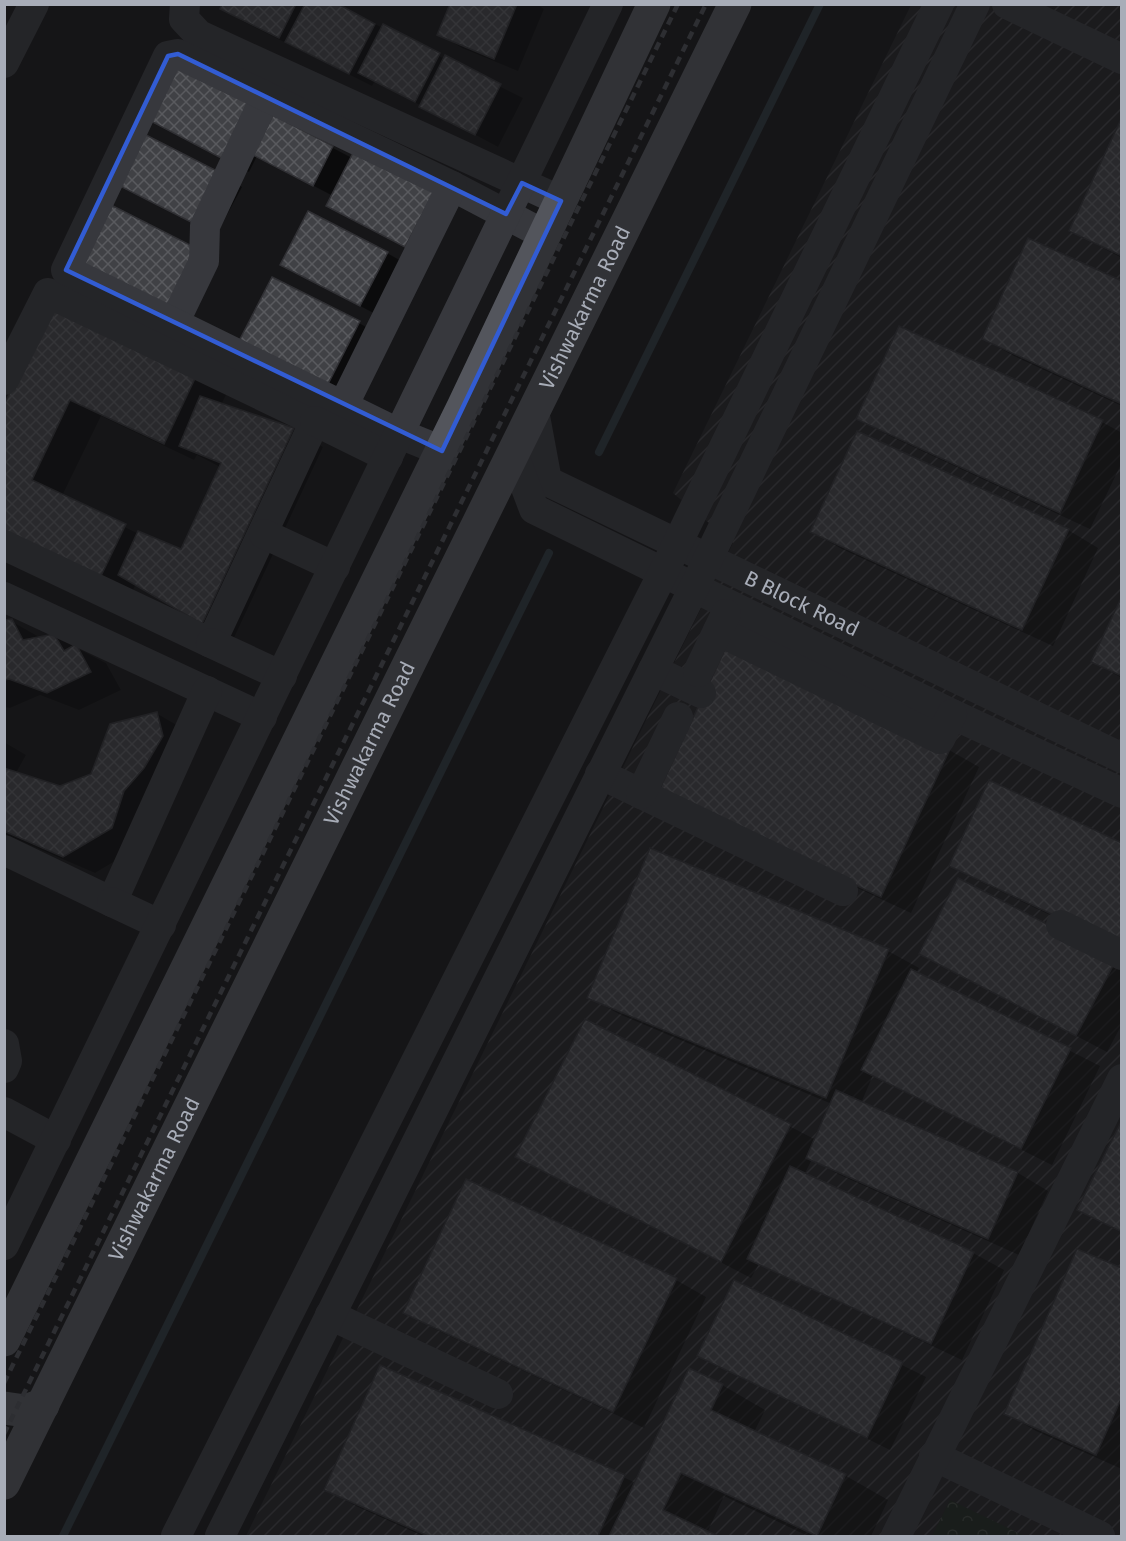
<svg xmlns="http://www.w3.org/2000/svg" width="1126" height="1541" font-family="'Fira Sans',sans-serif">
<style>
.industrial{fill:url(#industrial-furrows)}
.park{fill:url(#park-crowns)}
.shadow{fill:#0007;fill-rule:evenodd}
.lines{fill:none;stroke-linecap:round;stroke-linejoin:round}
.stream{stroke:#2c353c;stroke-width:8}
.building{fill:url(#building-cross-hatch);stroke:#303034;stroke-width:1.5}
.minor{stroke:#37383d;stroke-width:30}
.major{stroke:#53555c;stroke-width:33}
.rail{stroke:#4a4c52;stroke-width:4.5;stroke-dasharray:8 6;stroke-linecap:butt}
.marked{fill:none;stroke:#325cd3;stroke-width:4.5;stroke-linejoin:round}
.labels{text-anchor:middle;stroke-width:4.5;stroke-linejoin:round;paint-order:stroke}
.street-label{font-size:21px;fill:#a8adb8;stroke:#111113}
</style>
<defs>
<pattern id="industrial-furrows" width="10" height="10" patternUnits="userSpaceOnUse" patternTransform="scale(1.5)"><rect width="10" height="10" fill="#222225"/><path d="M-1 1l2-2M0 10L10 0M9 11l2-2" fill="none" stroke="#3f3f43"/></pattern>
<pattern id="park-crowns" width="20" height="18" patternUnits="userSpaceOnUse" patternTransform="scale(1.5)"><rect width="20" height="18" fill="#1e261f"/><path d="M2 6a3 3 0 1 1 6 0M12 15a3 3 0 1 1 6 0" fill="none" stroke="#3c433d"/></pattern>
<pattern id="building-cross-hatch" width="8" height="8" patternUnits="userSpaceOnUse" patternTransform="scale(1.5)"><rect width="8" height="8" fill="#404145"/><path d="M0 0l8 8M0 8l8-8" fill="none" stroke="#595a5e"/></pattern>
</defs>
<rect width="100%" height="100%" fill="#161618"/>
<path class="industrial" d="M 911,5 L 1121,5 L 1121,1536 L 246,1536 L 733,543 L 673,493 Z"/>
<path class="park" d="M 950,1500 L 1025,1536 L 932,1536 Z"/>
<g class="shadow">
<path d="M 224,4 L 335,4 L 523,98 L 498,147 L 375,81 L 372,86 L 244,22 L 222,9 Z"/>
<path d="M 451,4 L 537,4 L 544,9 L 518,71 L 462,48 L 439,34 Z"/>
<path d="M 276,118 L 352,158 L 429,259 L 328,206 L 333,196 L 257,156 L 249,172 L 170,131 Z"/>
<path d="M 1122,121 L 1122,258 L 1071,231 Z"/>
<path d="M 219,174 L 242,187 L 216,235 L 141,196 Z"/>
<path d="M 387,253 L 410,266 L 383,318 L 282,265 Z"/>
<path d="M 1122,283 L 1122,406 L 1014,356 L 984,339 Z"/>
<path d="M 54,305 L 228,391 L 221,405 L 293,430 L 323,447 L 233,640 L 136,584 L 129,598 L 4,539 ZM 101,416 L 194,460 L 197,455 L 220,467 L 182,551 L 139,534 L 62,496 Z"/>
<path d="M 359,323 L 382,336 L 348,402 L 262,358 Z"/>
<path d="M 858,418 L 1102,422 L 1122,433 L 1122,462 L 1090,529 L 888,435 Z"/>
<path d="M 1068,530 L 1098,548 L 1053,646 L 842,549 L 812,532 Z"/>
<path d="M 1122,600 L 1122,678 L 1093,662 Z"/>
<path d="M 4,617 L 41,638 L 53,636 L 106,663 L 121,690 L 79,710 L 40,695 L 10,708 L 4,707 Z"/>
<path d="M 156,713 L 187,731 L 142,845 L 95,873 L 4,834 L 4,742 L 26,755 L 16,773 L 60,787 L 92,775 Z"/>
<path d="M 949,750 L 979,767 L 911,913 L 690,810 Z"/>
<path d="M 990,782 L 1122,949 L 981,882 L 951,865 Z"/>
<path d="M 651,850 L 888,951 L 919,968 L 916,973 L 1100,1066 L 1052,1165 L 873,1075 L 861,1103 L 1018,1173 L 1048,1191 L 1019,1255 L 838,1174 L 812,1159 L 804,1175 L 973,1253 L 1004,1270 L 962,1360 L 759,1264 L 751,1278 L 517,1156 L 586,1021 L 816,1140 L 832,1104 L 619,1014 L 589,997 Z"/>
<path d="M 921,954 L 1122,965 L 1122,1024 L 1107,1052 Z"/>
<path d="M 1122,1124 L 1122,1233 L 1079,1210 Z"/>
<path d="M 1122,1270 L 1122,1469 L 1036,1431 L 1006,1413 Z"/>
<path d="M 676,1280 L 706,1297 L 644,1428 L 435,1329 L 405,1312 Z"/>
<path d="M 735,1282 L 926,1377 L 890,1450 L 699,1355 Z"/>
<path d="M 381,1367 L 636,1483 L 722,1385 L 765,1410 L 754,1432 L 846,1476 L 888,1500 L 871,1536 L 808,1536 L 724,1496 L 707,1533 L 715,1536 L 423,1536 L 356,1506 L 326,1489 Z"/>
</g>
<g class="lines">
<g class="stream">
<path d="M 599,452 L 820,4"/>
<path d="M 63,1536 L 549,553"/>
</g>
</g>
<g class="building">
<path d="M 222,4 L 296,4 L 279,38 L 220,9 Z"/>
<path d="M 305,4 L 338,4 L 375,24 L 349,74 L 285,42 Z"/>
<path d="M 450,4 L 517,4 L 494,59 L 437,35 Z"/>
<path d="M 383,24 L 440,53 L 415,102 L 358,73 Z"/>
<path d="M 445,55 L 501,84 L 475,135 L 419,107 Z"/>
<path d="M 174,61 L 254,103 L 225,160 L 145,118 Z"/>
<path d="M 273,115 L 333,146 L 313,186 L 253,155 Z"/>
<path d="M 1122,117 L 1122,256 L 1069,231 Z"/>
<path d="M 142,133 L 219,172 L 193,223 L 116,184 Z"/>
<path d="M 355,149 L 435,190 L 405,247 L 326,206 Z"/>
<path d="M 109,204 L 198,249 L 166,311 L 77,266 Z"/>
<path d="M 308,211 L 388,252 L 360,306 L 280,265 Z"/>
<path d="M 1028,238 L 1122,281 L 1122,404 L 982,339 Z"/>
<path d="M 272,277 L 360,321 L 325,390 L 237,345 Z"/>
<path d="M 53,303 L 198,372 L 164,444 L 70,400 L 32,480 L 126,524 L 98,582 L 4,538 L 4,405 Z"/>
<path d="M 899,326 L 1103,420 L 1060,513 L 856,419 Z"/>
<path d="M 200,396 L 294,428 L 202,624 L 118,575 L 138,531 L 181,549 L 221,463 L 179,446 Z"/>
<path d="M 857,431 L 1069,529 L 1022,630 L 810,532 Z"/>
<path d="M 1122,596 L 1122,676 L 1091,662 Z"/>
<path d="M 12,619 L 23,640 L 54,634 L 64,651 L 76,644 L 91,672 L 47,693 L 9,679 L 4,680 L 4,620 Z"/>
<path d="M 727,645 L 950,749 L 881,897 L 658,793 Z"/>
<path d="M 157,712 L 163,736 L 144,768 L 124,791 L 112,828 L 63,857 L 4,831 L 4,768 L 60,786 L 91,774 L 110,724 Z"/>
<path d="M 989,780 L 1122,843 L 1122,947 L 949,866 Z"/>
<path d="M 650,848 L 889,949 L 826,1098 L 587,998 Z"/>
<path d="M 958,878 L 1116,960 L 1076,1036 L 919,954 Z"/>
<path d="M 911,969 L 1071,1048 L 1021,1149 L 861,1070 Z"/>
<path d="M 585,1019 L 791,1124 L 721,1262 L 515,1157 Z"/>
<path d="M 836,1090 L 1018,1172 L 988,1239 L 806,1158 Z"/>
<path d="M 1122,1120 L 1122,1232 L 1077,1210 Z"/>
<path d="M 790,1166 L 974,1252 L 931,1344 L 747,1259 Z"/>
<path d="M 466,1179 L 677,1278 L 613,1412 L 403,1313 Z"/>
<path d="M 1077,1249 L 1122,1268 L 1122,1397 L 1096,1455 L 1004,1414 Z"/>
<path d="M 734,1280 L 903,1362 L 867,1438 L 697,1356 Z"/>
<path d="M 380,1365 L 625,1475 L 598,1536 L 428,1536 L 324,1490 Z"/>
<path d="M 689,1368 L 723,1384 L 711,1410 L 846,1474 L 817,1536 L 681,1473 L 663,1510 L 718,1536 L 609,1536 Z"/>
</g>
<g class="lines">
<g class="minor">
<path d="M 185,4 L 184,19 L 199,35 L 561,201"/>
<path d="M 1007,4 L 1122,59"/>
<path d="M 4,63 L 34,4"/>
<path d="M 452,186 L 545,235"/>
<path d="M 174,323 L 204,261 L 205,226 L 266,96"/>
<path d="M 4,380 L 48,293 L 315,421 L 211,643 L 4,545"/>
<path d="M 343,406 L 452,186 L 178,54 L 168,56 L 66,270 L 400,434 L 442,451"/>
<path id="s1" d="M 534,411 L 547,481 L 1122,758"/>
<path d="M 315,421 L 388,457"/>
<path d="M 513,453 L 534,509 L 952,714 L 1122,793"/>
<path d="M 264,534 L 335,567"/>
<path d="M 4,597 L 262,717"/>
<path d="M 718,631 L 940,739 L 952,714"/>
<path d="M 211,643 L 282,676"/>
<path d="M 653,670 L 701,693"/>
<path d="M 698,672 L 726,614"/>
<path d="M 600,774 L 843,891"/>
<path d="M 641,794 L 678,717"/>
<path d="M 4,850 L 112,902 L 207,691"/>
<path d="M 112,902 L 161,925"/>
<path d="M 1061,925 L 1122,955"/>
<path d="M 4,1044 L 7,1061 L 4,1068"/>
<path d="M 4,1112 L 56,1140"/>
<path d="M 4,1245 L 608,4"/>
<path d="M 330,1315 L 498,1394"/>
<path d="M 934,1456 L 1100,1536"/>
<path d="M 176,1536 L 664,571 L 939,4"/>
<path d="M 220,1536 L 695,586 L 975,4"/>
<path d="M 896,1536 L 1122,1079"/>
</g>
<g class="major">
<path d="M 4,1340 L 463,407 L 654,4"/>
<path d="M 4,1408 L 25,1411 L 43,1405"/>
<path id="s2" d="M 4,1483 L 735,4"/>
</g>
<g class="rail">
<path d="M 4,1383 L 678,4"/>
<path d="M 4,1434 L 706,4"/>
</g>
</g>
<path d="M0 0H1126V1541H0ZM 178,54 L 506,214 L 522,183 L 561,201 L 442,451 L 66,270 L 168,56 Z" fill="#161618" fill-opacity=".55" fill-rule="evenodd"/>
<path class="marked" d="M 178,54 L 506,214 L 522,183 L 561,201 L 442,451 L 66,270 L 168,56 Z"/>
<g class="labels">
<g class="street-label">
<text dy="7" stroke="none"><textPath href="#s2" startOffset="1311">Vishwakarma Road</textPath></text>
<text dy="7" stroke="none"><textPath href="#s1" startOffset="354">B Block Road</textPath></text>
<text dy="7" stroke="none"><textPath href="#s2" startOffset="825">Vishwakarma Road</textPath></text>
<text dy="7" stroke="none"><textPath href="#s2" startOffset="339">Vishwakarma Road</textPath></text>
</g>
</g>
<rect width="1126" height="1541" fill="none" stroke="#a8adb8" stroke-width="12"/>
</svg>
